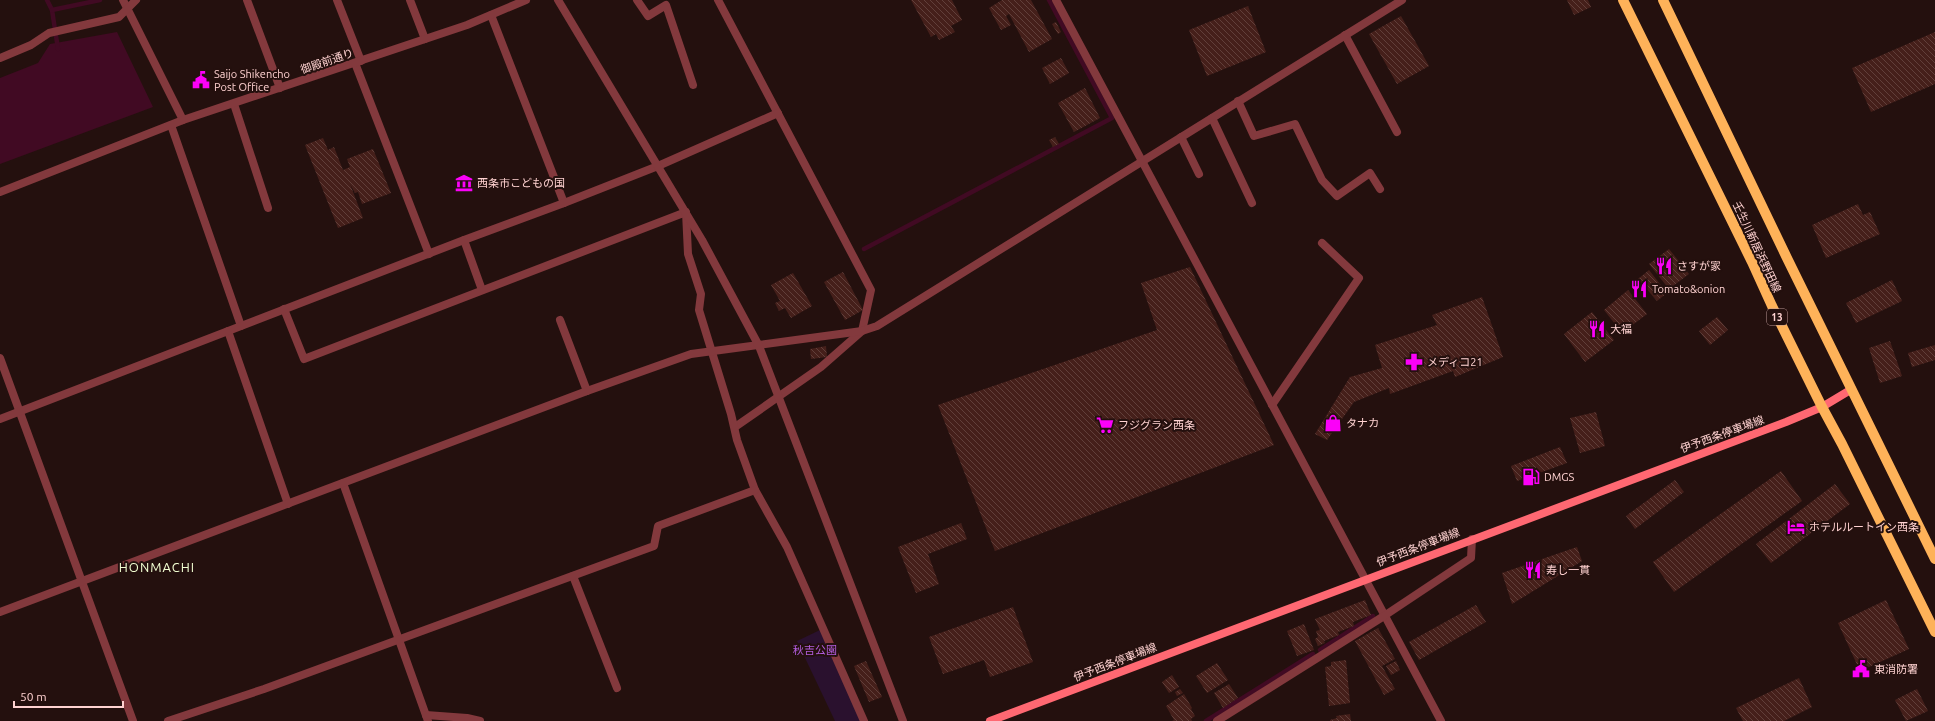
<svg xmlns="http://www.w3.org/2000/svg" width="1935" height="721" font-family="Ubuntu,'Noto Sans JP',sans-serif">
<style>
.green{fill:#2a112e}
.water{fill:#410a23}
.lines{fill:none;stroke-linecap:round;stroke-linejoin:round}
.stream{stroke:#410a23;stroke-width:4.5}
.building{fill:url(#building-back-hatch)}
.minor{stroke:#83393d;stroke-width:8}
.tertiary{stroke:#83393d;stroke-width:8}
.secondary{stroke:#ff6872;stroke-width:8}
.primary{stroke:#feb259;stroke-width:10}
.labels{text-anchor:middle;stroke-width:4;stroke-linejoin:round;paint-order:stroke}
.shield{fill:#24100e;stroke:#bd9896;stroke-width:1}
.shield-label{font-size:10px;font-weight:bold;fill:#ffd2d1}
.street-label{font-size:11px;fill:#ffd2d1;stroke:#24100e}
.poi-label{font-size:11px;fill:#ffd2d1;stroke:#24100e;text-anchor:start}
.park-label{font-size:11px;fill:#b35ddf;stroke:#24100e}
.quarter-label{font-size:13px;letter-spacing:1px;fill:#f3ffd3;stroke:#24100e}
</style>
<defs>
<pattern id="building-back-hatch" width="6" height="6" patternUnits="userSpaceOnUse"><rect width="6" height="6" fill="#451f1a"/><path d="M-1 5l2 2M0 0l6 6M5-1l2 2" fill="none" stroke="#613f3a"/></pattern>
</defs>
<rect width="100%" height="100%" fill="#24100e"/>
<path class="green" d="M 820,630 L 861,721 L 835,721 L 797,641 Z"/>
<path class="water" d="M 117,32 L 153,107 L 0,164 L 0,78 L 38,63 L 50,44 Z"/>
<g class="lines">
<g class="stream">
<path d="M 47,0 L 52,10 L 58,49"/>
<path d="M 52,10 L 100,0"/>
<path d="M 864,249 L 1112,118 L 1049,0"/>
<path d="M 1320,650 L 1373,616"/>
<path d="M 1206,721 L 1313,654"/>
</g>
</g>
<g class="building">
<path d="M 911,0 L 952,0 L 962,20 L 951,26 L 955,32 L 939,40 L 936,34 L 931,37 Z"/>
<path d="M 1002,0 L 1031,0 L 1052,39 L 1029,52 L 1009,14 L 1006,16 L 1011,25 L 1001,30 L 989,8 Z"/>
<path d="M 1567,0 L 1588,0 L 1591,7 L 1574,15 Z"/>
<path d="M 1248,6 L 1266,52 L 1207,76 L 1189,30 Z"/>
<path d="M 1401,16 L 1429,66 L 1397,84 L 1369,34 Z"/>
<path d="M 1056,22 L 1061,32 L 1058,34 L 1052,24 Z"/>
<path d="M 1935,32 L 1935,84 L 1871,112 L 1852,68 Z"/>
<path d="M 1061,58 L 1069,73 L 1050,84 L 1042,68 Z"/>
<path d="M 1085,88 L 1100,118 L 1074,132 L 1058,103 Z"/>
<path d="M 1055,137 L 1059,144 L 1053,147 L 1049,140 Z"/>
<path d="M 323,138 L 328,150 L 334,147 L 343,170 L 350,167 L 347,159 L 373,149 L 391,193 L 362,204 L 358,192 L 355,193 L 350,184 L 363,218 L 338,228 L 305,145 Z"/>
<path d="M 1858,204 L 1863,215 L 1870,212 L 1880,234 L 1826,258 L 1812,225 Z"/>
<path d="M 1669,249 L 1689,274 L 1669,289 L 1649,264 Z"/>
<path d="M 1190,267 L 1274,445 L 995,551 L 938,405 L 1157,330 L 1141,283 Z"/>
<path d="M 1649,270 L 1667,293 L 1657,301 L 1638,279 Z"/>
<path d="M 843,272 L 863,310 L 845,320 L 824,282 Z"/>
<path d="M 793,273 L 812,306 L 791,318 L 785,308 L 779,311 L 775,303 L 780,301 L 771,285 Z"/>
<path d="M 1892,280 L 1902,301 L 1856,323 L 1846,303 Z"/>
<path d="M 1628,290 L 1647,314 L 1622,333 L 1604,310 Z"/>
<path d="M 1482,297 L 1503,357 L 1455,377 L 1453,371 L 1390,394 L 1389,388 L 1354,402 L 1327,440 L 1315,434 L 1350,377 L 1382,368 L 1375,345 L 1437,325 L 1432,315 Z"/>
<path d="M 1592,312 L 1614,340 L 1585,362 L 1564,334 Z"/>
<path d="M 1717,317 L 1728,330 L 1710,345 L 1699,331 Z"/>
<path d="M 1890,341 L 1902,376 L 1880,383 L 1869,348 Z"/>
<path d="M 1935,345 L 1935,360 L 1912,367 L 1908,353 Z"/>
<path d="M 826,346 L 827,357 L 811,359 L 810,349 Z"/>
<path d="M 1596,412 L 1605,446 L 1580,453 L 1570,418 Z"/>
<path d="M 1560,447 L 1567,463 L 1517,481 L 1511,466 Z"/>
<path d="M 1781,471 L 1802,501 L 1674,592 L 1653,562 Z"/>
<path d="M 1675,480 L 1684,492 L 1635,529 L 1626,516 Z"/>
<path d="M 1835,484 L 1850,504 L 1771,563 L 1756,544 Z"/>
<path d="M 961,523 L 967,539 L 928,554 L 939,584 L 916,593 L 898,547 Z"/>
<path d="M 1577,547 L 1582,561 L 1512,604 L 1502,573 Z"/>
<path d="M 1365,600 L 1371,615 L 1353,622 L 1354,626 L 1338,632 L 1339,635 L 1324,641 L 1325,643 L 1318,646 L 1315,639 L 1318,637 L 1316,631 L 1320,630 L 1315,619 Z"/>
<path d="M 1886,600 L 1909,649 L 1860,671 L 1838,623 Z"/>
<path d="M 1476,605 L 1486,622 L 1419,660 L 1409,642 Z"/>
<path d="M 1013,607 L 1033,662 L 990,677 L 984,660 L 943,674 L 929,637 Z"/>
<path d="M 1304,624 L 1314,650 L 1297,656 L 1287,631 Z"/>
<path d="M 1378,628 L 1395,659 L 1382,666 L 1395,689 L 1384,695 L 1355,641 Z"/>
<path d="M 1346,660 L 1350,703 L 1329,706 L 1325,667 L 1331,666 L 1331,662 Z"/>
<path d="M 866,661 L 882,697 L 869,702 L 854,666 Z"/>
<path d="M 1396,661 L 1400,670 L 1391,675 L 1386,666 Z"/>
<path d="M 1217,663 L 1228,680 L 1207,693 L 1196,676 Z"/>
<path d="M 1172,675 L 1179,687 L 1169,693 L 1162,682 Z"/>
<path d="M 1799,678 L 1812,707 L 1784,721 L 1743,721 L 1736,708 Z"/>
<path d="M 1229,684 L 1238,698 L 1223,708 L 1214,693 Z"/>
<path d="M 1180,689 L 1183,693 L 1177,696 L 1175,692 Z"/>
<path d="M 1917,689 L 1928,711 L 1906,721 L 1895,700 Z"/>
<path d="M 1184,694 L 1192,708 L 1191,709 L 1195,716 L 1191,719 L 1192,721 L 1172,721 L 1174,720 L 1166,706 Z"/>
<path d="M 1350,714 L 1351,721 L 1330,721 L 1330,720 L 1337,718 L 1336,716 Z"/>
</g>
<g class="lines">
<g class="minor">
<path d="M 123,0 L 183,120"/>
<path d="M 247,0 L 280,88"/>
<path d="M 337,0 L 361,61"/>
<path d="M 410,0 L 425,39"/>
<path d="M 637,0 L 648,16 L 666,5 L 693,85"/>
<path d="M 718,0 L 871,290 L 862,331 L 821,367 L 735,427"/>
<path d="M 1056,0 L 1441,721"/>
<path d="M 491,15 L 564,203"/>
<path d="M 1345,35 L 1397,132"/>
<path d="M 0,58 L 31,45 L 49,33 L 119,17 L 136,0"/>
<path d="M 355,63 L 429,254"/>
<path d="M 1238,101 L 1254,136 L 1295,124 L 1322,180 L 1337,196 L 1370,173 L 1380,189"/>
<path d="M 234,104 L 268,208"/>
<path d="M 1212,118 L 1252,203"/>
<path d="M 171,125 L 241,326"/>
<path d="M 1181,137 L 1199,174"/>
<path d="M 464,240 L 482,290"/>
<path d="M 284,309 L 304,359 L 686,212 L 688,254 L 701,294 L 699,310 L 731,414 L 737,440 L 755,490 L 787,547 L 864,721"/>
<path d="M 560,320 L 587,391"/>
<path d="M 228,331 L 288,504"/>
<path d="M 0,358 L 133,721"/>
<path d="M 1272,405 L 1359,278 L 1322,243"/>
<path d="M 0,419 L 464,240 L 564,203 L 658,166 L 778,113"/>
<path d="M 343,483 L 428,721"/>
<path d="M 573,576 L 617,688"/>
<path d="M 0,612 L 587,391 L 691,354 L 862,331 L 877,326 L 1402,0"/>
<path d="M 426,715 L 467,718 L 480,721"/>
<path d="M 168,721 L 264,689 L 654,546 L 658,526 L 755,490"/>
<path d="M 1217,721 L 1384,616 L 1471,558 L 1472,539"/>
</g>
<g class="tertiary">
<path d="M 558,0 L 702,240 L 759,346 L 903,721"/>
<path d="M 0,192 L 183,120 L 467,25 L 526,0"/>
</g>
<path class="secondary" d="M 990,721 L 1786,422 L 1822,407 L 1852,389"/>
<g class="primary">
<path d="M 1623,0 L 1752,262 L 1772,306 L 1822,407 L 1842,444 L 1935,632"/>
<path d="M 1663,0 L 1786,256 L 1935,559"/>
</g>
</g>
<defs>
<g id="civic-bare" transform="scale(1.38)"><path d="M-.6-6.5H3V-4.5H.6V-3L4-1V1h2V6H-6V1h2V-1L-.6-3ZM-1.2 2.5V6h2.4V2.5Z" fill="#fb01f8" stroke="#24100e" stroke-width="2.5" paint-order="stroke"/></g>
<g id="museum-bare" transform="scale(1.38)"><path d="M0-6L6-3V-2H-6V-3ZM-5-1h2V3h-2ZM-1-1h2V3h-2ZM3-1h2V3H3ZM-6 4H6V6H-6Z" fill="#fb01f8" stroke="#24100e" stroke-width="2.5" paint-order="stroke"/></g>
<g id="restaurant-bare" transform="scale(1.38)"><path d="M-5-6h1v4h1v-4h1v4h1v-4h1v5L-1.5 .5V6h-2V.5L-5-1ZM5-6V6H3V1.5H1.5Q1.5-4 5-6Z" fill="#fb01f8" stroke="#24100e" stroke-width="2.5" paint-order="stroke"/></g>
<g id="pharmacy-bare" transform="scale(1.38)"><path d="M-2-6h4v4h4v4h-4v4h-4v-4h-4v-4h4Z" fill="#fb01f8" stroke="#24100e" stroke-width="2.5" paint-order="stroke"/></g>
<g id="shop-bare" transform="scale(1.38)"><path d="M-5-2.5h2.3a2.7 3.5 0 0 1 5.4 0H5L5.5 6h-11ZM-1.5-2.5h3a1.5 2.3 0 0 0-3 0Z" fill="#fb01f8" stroke="#24100e" stroke-width="2.5" paint-order="stroke"/></g>
<g id="supermarket-bare" transform="scale(1.38)"><path d="M-6-5.5h2.5l.6 2H6L4.5 2H-2.5L-4.4-4H-6ZM-1.5 3.2a1.3 1.3 0 1 0 .1 0ZM3 3.2a1.3 1.3 0 1 0 .1 0Z" fill="#fb01f8" stroke="#24100e" stroke-width="2.5" paint-order="stroke"/></g>
<g id="fuel-bare" transform="scale(1.38)"><path d="M-5.5-6h7V0h2V4h1.3V-2.5L3-4.5l.8-.8L6-3V5H2.5V1h-1V6h-7ZM-4.2-4.7v3.2H.2V-4.7Z" fill="#fb01f8" stroke="#24100e" stroke-width="2.5" paint-order="stroke"/></g>
<g id="hotel-bare" transform="scale(1.38)"><path d="M-6-4.5h1.5V1H6V5H4.5V3h-9V5H-6ZM-4 0a1.8 1.8 0 1 1 3.6 0ZM.5 0V-2.5h3Q6-2.5 6 0Z" fill="#fb01f8" stroke="#24100e" stroke-width="2.5" paint-order="stroke"/></g>
</defs>
<g fill-rule="evenodd">
<use href="#civic-bare" x="201" y="80"/>
<use href="#museum-bare" x="464" y="183"/>
<use href="#restaurant-bare" x="1664" y="266"/>
<use href="#restaurant-bare" x="1639" y="289"/>
<use href="#restaurant-bare" x="1597" y="329"/>
<use href="#pharmacy-bare" x="1414" y="362"/>
<use href="#shop-bare" x="1333" y="423"/>
<use href="#supermarket-bare" x="1105" y="425"/>
<use href="#fuel-bare" x="1531" y="477"/>
<use href="#hotel-bare" x="1796" y="527"/>
<use href="#restaurant-bare" x="1533" y="570"/>
<use href="#civic-bare" x="1861" y="669"/>
</g>
<g class="labels">
<rect class="shield" x="1767" y="309" width="20" height="16" rx="3"/>
<g class="shield-label">
<text x="1777" y="321">13</text>
</g>
<g class="street-label">
<text transform="translate(327 61) rotate(-19)" y="4">御殿前通り</text>
<text transform="translate(1757 247) rotate(65)" y="4">壬生川新居浜野田線</text>
<text transform="translate(1722 434) rotate(-20)" y="4">伊予西条停車場線</text>
<text transform="translate(1418 547) rotate(-21)" y="4">伊予西条停車場線</text>
<text transform="translate(1115 662) rotate(-21)" y="4">伊予西条停車場線</text>
</g>
<g class="poi-label">
<text x="214" y="78">Saijo Shikencho<tspan x="214" dy="13">Post Office</tspan></text>
<text x="477" y="187">西条市こどもの国</text>
<text x="1677" y="270">さすが家</text>
<text x="1652" y="293">Tomato&amp;onion</text>
<text x="1610" y="333">大福</text>
<text x="1427" y="366">メディコ21</text>
<text x="1346" y="427">タナカ</text>
<text x="1118" y="429">フジグラン西条</text>
<text x="1544" y="481">DMGS</text>
<text x="1809" y="531">ホテルルートイン西条</text>
<text x="1546" y="574">寿し一貫</text>
<text x="1874" y="673">東消防署</text>
</g>
<g class="park-label">
<text x="815" y="654">秋吉公園</text>
</g>
<g class="quarter-label">
<text x="157" y="572">HONMACHI</text>
</g>
</g>
<path d="M14 701v6h109v-6" fill="none" stroke="#ffd2d1" stroke-width="2"/>
<text x="20" y="701" font-size="12" fill="#ffd2d1" stroke="#24100e" stroke-width="3" paint-order="stroke">50 m</text>
</svg>
